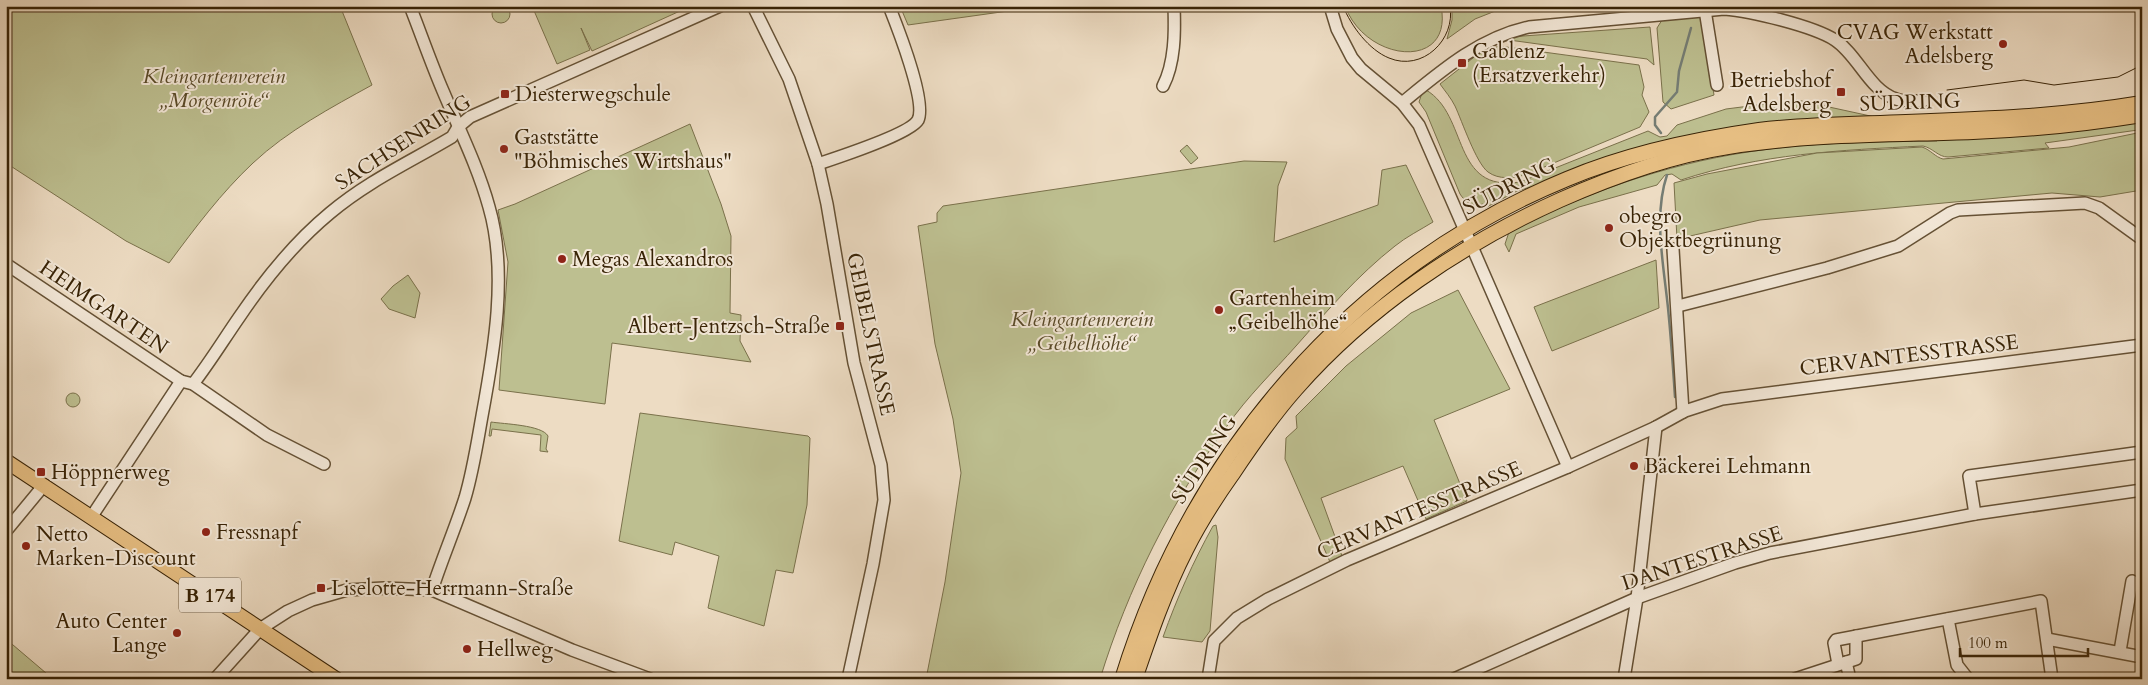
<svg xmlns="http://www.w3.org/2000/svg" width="2148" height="685" font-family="Cardo,serif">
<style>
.green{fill:#bdbf90;stroke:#7a714b}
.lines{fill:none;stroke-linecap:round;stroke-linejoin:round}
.stream{stroke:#757d74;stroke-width:2.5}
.minor-casing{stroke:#655135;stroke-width:14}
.major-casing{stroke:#382306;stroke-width:16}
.minor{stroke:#f3e8d8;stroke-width:11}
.major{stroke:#e6be82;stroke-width:14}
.tram{stroke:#382306;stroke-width:1}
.poi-dot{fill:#8f2418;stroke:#f3e8d8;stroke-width:2}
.labels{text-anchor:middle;stroke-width:4;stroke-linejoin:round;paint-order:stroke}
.shield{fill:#f3e8d8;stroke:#705e45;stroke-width:1}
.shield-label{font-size:20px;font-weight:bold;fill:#382306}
.poi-label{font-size:21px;fill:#382306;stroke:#f3e8d8;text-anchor:start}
.park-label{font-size:21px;font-style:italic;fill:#594a28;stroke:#f3e8d8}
.street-label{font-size:21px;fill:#382306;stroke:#f3e8d8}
</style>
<rect width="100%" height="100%" fill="#eddcc3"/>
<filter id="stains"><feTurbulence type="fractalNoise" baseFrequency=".004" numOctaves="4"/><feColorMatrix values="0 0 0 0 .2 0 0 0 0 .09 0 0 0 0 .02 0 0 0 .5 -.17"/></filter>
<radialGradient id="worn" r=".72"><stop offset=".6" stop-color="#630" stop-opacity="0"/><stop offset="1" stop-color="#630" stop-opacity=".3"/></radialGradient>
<g class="green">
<circle cx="501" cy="14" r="9"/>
<path d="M 6,6 L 340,6 L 372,85 C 332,107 287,131 253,163 C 221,193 195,228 169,263 L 126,241 L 6,163 Z"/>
<path d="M 532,6 L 691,6 L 592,51 L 581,28 L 590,50 L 557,64 Z"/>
<path d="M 900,6 L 1044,6 L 908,25 Z"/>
<path d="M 1345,6 L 1441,6 C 1454,71 1366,63 1345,6 Z"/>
<path d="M 1452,6 L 1508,6 L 1475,19 L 1447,39 L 1452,20 Z"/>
<path d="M 1701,15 L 1714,95 L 1671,109 L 1663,102 L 1657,28 L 1662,20 Z"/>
<path d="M 1650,27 L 1654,65 L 1647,59 L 1509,40 L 1509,37 Z"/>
<path d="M 1499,46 L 1639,65 L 1644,87 L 1642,95 L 1649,112 L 1640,127 L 1525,175 C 1513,178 1499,180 1488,172 C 1476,163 1462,121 1455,106 C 1451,98 1445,91 1440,84 L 1478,54 Z"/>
<path d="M 1426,90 C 1469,115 1451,193 1520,182 L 1648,131 L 1660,137 L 1667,136 L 1677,125 L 1726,109 L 1797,100 L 1875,117 L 1805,121 L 1544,183 L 1517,191 L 1485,208 L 1483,204 C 1473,207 1465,202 1460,194 L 1426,112 L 1419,102 L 1421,96 Z"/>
<path d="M 2142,122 L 2138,130 L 2045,143 L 2049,148 L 1948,157 C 1938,157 1933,148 1923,146 C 1841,150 1759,154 1681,180 L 1672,174 L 1665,175 L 1657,185 L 1579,207 L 1516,234 L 1509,252 L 1505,244 L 1509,232 C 1585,193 1663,165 1748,152 C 1810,142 1874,142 1937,141 L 1940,138 Z"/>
<path d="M 690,124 L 721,204 L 731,236 L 730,313 L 741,315 L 740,341 L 751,362 L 612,343 L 605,404 L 499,390 L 508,262 L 498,210 L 515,204 Z"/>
<path d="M 2142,132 L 2142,190 L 2100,197 L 2052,193 L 1760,220 L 1677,239 L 1674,183 L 1707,174 L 1817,153 L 1922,147 C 1931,150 1935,157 1943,159 L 2069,147 Z"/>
<path d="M 1187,145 L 1198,158 L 1191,164 L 1180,151 Z"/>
<path d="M 1244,161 L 1287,162 L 1278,186 L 1274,242 L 1378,205 L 1382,170 L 1406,165 L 1433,222 C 1420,230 1406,237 1395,246 C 1358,275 1327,311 1296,346 C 1273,372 1247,397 1227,426 C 1171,502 1128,588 1100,679 L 926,679 L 945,582 L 961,473 L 953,419 L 935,344 L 918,226 L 937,222 L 937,213 L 943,206 Z"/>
<path d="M 1656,260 L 1659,308 L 1552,351 L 1534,307 Z"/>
<path d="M 408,275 L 420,293 L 415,318 L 389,309 L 381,299 L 393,286 Z"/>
<path d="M 1458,290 L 1510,389 L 1434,420 L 1467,501 L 1426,519 L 1403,466 L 1321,498 L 1342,556 L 1330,562 L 1285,459 L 1286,438 L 1297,428 L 1296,416 L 1346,366 L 1411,313 Z"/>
<circle cx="73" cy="400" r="7"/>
<path d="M 640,413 L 808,436 L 810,438 L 807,505 L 793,573 L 776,570 L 764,626 L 708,608 L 719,556 L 675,542 L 672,555 L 619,541 Z"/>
<path d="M 491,422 C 504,424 542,425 548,436 L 546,449 L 548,452 L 540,451 L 541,435 L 492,429 L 491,436 L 489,436 Z"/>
<path d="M 1216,525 L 1218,537 L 1210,631 L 1202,642 L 1163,637 C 1177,598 1193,562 1213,526 Z"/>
<path d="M 6,639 L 53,679 L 6,679 Z"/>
</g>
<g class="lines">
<g class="stream">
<path d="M 1661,133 L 1655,125 L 1655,117 L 1677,92 L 1679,71 L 1691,28"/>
<path d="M 1667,175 C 1653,216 1664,267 1668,308 C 1671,338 1673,367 1675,397"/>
</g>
<g class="minor-casing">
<g id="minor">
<path d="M 410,6 C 421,34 431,63 443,91 C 459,129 478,167 489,207 C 508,272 494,351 482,416 C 477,444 473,471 465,498 C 455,529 442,559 432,590"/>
<path d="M 753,6 L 789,79 L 818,164 L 827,204 L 854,363 L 881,465 L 884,500 L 873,564 L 848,679"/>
<path d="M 1330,6 L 1337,29 L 1352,58 L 1361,69 L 1402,103 L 1419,125 L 1568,467"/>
<path d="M 1705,10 L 1717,85"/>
<path d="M 1163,86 C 1175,63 1175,32 1174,6"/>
<path d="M 1402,103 C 1441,71 1479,38 1529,27 L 1724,9 C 1751,11 1813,26 1835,40 C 1858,55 1869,90 1896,99 C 1904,102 1914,101 1923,101"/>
<path d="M 818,164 C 836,158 910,134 918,120 C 927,102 897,26 889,6"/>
<path d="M 1673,249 L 1683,412"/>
<path d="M 6,264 L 181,381 L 193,384 L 267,435 L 324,464"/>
<path d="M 1678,306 L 1827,268 L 1898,246 L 1950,213 L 1958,210 L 2085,203 L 2099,208 L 2142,239"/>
<path d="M 193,384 C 210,362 224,339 240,316 C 265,279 295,242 330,213 C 368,181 410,162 452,137 L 458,127 L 470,117 L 720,6"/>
<path d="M 1975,514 L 1969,476 L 2142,452"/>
<path d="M 92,516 L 181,381"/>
<path d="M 6,531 L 44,485"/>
<path d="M 1948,619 L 1957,665 L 1968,679"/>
<path d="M 2047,639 L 2142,657"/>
<path d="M 2120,651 L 2132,581"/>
<path d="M 1846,662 L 1850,679"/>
<path d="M 1838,664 L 1834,643 L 1836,640 L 2041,601 L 2052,679"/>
<path d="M 215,679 L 260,629 L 288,611 L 312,600 L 347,590 L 384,588 L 432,590 L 572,650 L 650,679"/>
<path d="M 1208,679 L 1214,641 L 1237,618 L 1268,599 L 1347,560 L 1568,467 L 1656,427 L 1685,411 L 1722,399 L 2142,345"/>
<path d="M 1454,679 L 1637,598 L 1735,563 L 1770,553 L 1975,514 L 2142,490"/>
<path d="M 1624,679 L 1637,598 L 1656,427"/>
<path d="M 1795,679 L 1856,659 L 1856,636"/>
</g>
</g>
<g class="major-casing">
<g id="major">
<path d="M 6,461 L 336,679"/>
<path d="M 1122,679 C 1191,455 1349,269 1567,179 C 1626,154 1696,139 1759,130 C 1808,124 1857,124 1906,122 C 1985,119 2064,116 2142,103"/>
<path d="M 1135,679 C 1150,635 1165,591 1186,550 C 1199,524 1215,499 1232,475 C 1252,445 1272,416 1296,389 C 1367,308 1462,244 1560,200 C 1614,176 1670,156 1728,147 C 1809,134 1891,135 1973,132 C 2029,130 2086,124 2142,115"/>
</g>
</g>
<use href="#minor" class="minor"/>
<use href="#major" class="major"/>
<g class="tram">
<path d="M 1343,6 C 1351,26 1369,50 1389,58 C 1422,72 1456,40 1450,6"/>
<path d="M 1947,90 L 2024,80 L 2054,85 L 2118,77 L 2136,68 L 2142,62"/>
</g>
</g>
<g class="poi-dot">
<circle cx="2003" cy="44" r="5"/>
<rect x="1457" y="58" width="10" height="10" rx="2.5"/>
<rect x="1836" y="87" width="10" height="10" rx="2.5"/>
<rect x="500" y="89" width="10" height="10" rx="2.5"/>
<circle cx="504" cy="149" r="5"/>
<circle cx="1609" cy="228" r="5"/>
<circle cx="562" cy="259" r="5"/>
<circle cx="1219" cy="310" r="5"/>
<rect x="835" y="321" width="10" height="10" rx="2.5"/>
<circle cx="1634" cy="466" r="5"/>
<rect x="36" y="467" width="10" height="10" rx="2.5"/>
<circle cx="206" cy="532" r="5"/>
<circle cx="26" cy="546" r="5"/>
<rect x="316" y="583" width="10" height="10" rx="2.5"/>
<circle cx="177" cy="633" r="5"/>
<circle cx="467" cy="649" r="5"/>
</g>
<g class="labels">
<rect class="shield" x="179" y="577.5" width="62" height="35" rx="4"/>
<g class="shield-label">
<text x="210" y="602">B 174</text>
</g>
<g class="poi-label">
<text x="1993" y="39" text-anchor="end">CVAG Werkstatt<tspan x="1993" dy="24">Adelsberg</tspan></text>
<text x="1472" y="58">Gablenz<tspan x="1472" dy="24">(Ersatzverkehr)</tspan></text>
<text x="1831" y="87" text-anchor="end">Betriebshof<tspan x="1831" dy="24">Adelsberg</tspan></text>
<text x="515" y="101">Diesterwegschule</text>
<text x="514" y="144">Gaststätte<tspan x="514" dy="24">"Böhmisches Wirtshaus"</tspan></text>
<text x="1619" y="223">obegro<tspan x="1619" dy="24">Objektbegrünung</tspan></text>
<text x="572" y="266">Megas Alexandros</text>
<text x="1229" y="305">Gartenheim<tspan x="1229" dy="24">„Geibelhöhe“</tspan></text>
<text x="830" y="333" text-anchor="end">Albert-Jentzsch-Straße</text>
<text x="1644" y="473">Bäckerei Lehmann</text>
<text x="51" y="479">Höppnerweg</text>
<text x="216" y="539">Fressnapf</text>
<text x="36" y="541">Netto<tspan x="36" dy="24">Marken-Discount</tspan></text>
<text x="331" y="595">Liselotte-Herrmann-Straße</text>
<text x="167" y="628" text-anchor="end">Auto Center<tspan x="167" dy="24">Lange</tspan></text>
<text x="477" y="656">Hellweg</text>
</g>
<g class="park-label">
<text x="214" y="83">Kleingartenverein<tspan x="214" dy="24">„Morgenröte“</tspan></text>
<text x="1082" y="326">Kleingartenverein<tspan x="1082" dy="24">„Geibelhöhe“</tspan></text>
</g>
<g class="street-label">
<text transform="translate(1910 102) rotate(-2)" y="7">SÜDRING</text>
<text transform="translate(403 142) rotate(-33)" y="7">SACHSENRING</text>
<text transform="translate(1509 186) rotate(-27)" y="7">SÜDRING</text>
<text transform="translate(104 307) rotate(34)" y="7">HEIMGARTEN</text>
<text transform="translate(871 334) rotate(78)" y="7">GEIBELSTRASSE</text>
<text transform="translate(1909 355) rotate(-7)" y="7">CERVANTESSTRASSE</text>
<text transform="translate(1204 459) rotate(-57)" y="7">SÜDRING</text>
<text transform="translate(1419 510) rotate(-23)" y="7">CERVANTESSTRASSE</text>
<text transform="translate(1702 558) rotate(-18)" y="7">DANTESTRASSE</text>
</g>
</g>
<rect width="2148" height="685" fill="none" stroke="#eddcc3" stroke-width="25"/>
<rect x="8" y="8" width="2133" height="670" fill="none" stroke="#382306" stroke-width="2.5"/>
<rect x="12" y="12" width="2123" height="660" fill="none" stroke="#382306"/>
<path d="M1960 648v8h128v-8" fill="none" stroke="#382306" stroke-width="2.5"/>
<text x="1968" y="648" font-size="15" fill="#382306" stroke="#f3e8d8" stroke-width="4" paint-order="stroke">100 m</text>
<rect width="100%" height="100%" filter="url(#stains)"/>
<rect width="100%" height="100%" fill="url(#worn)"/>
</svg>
